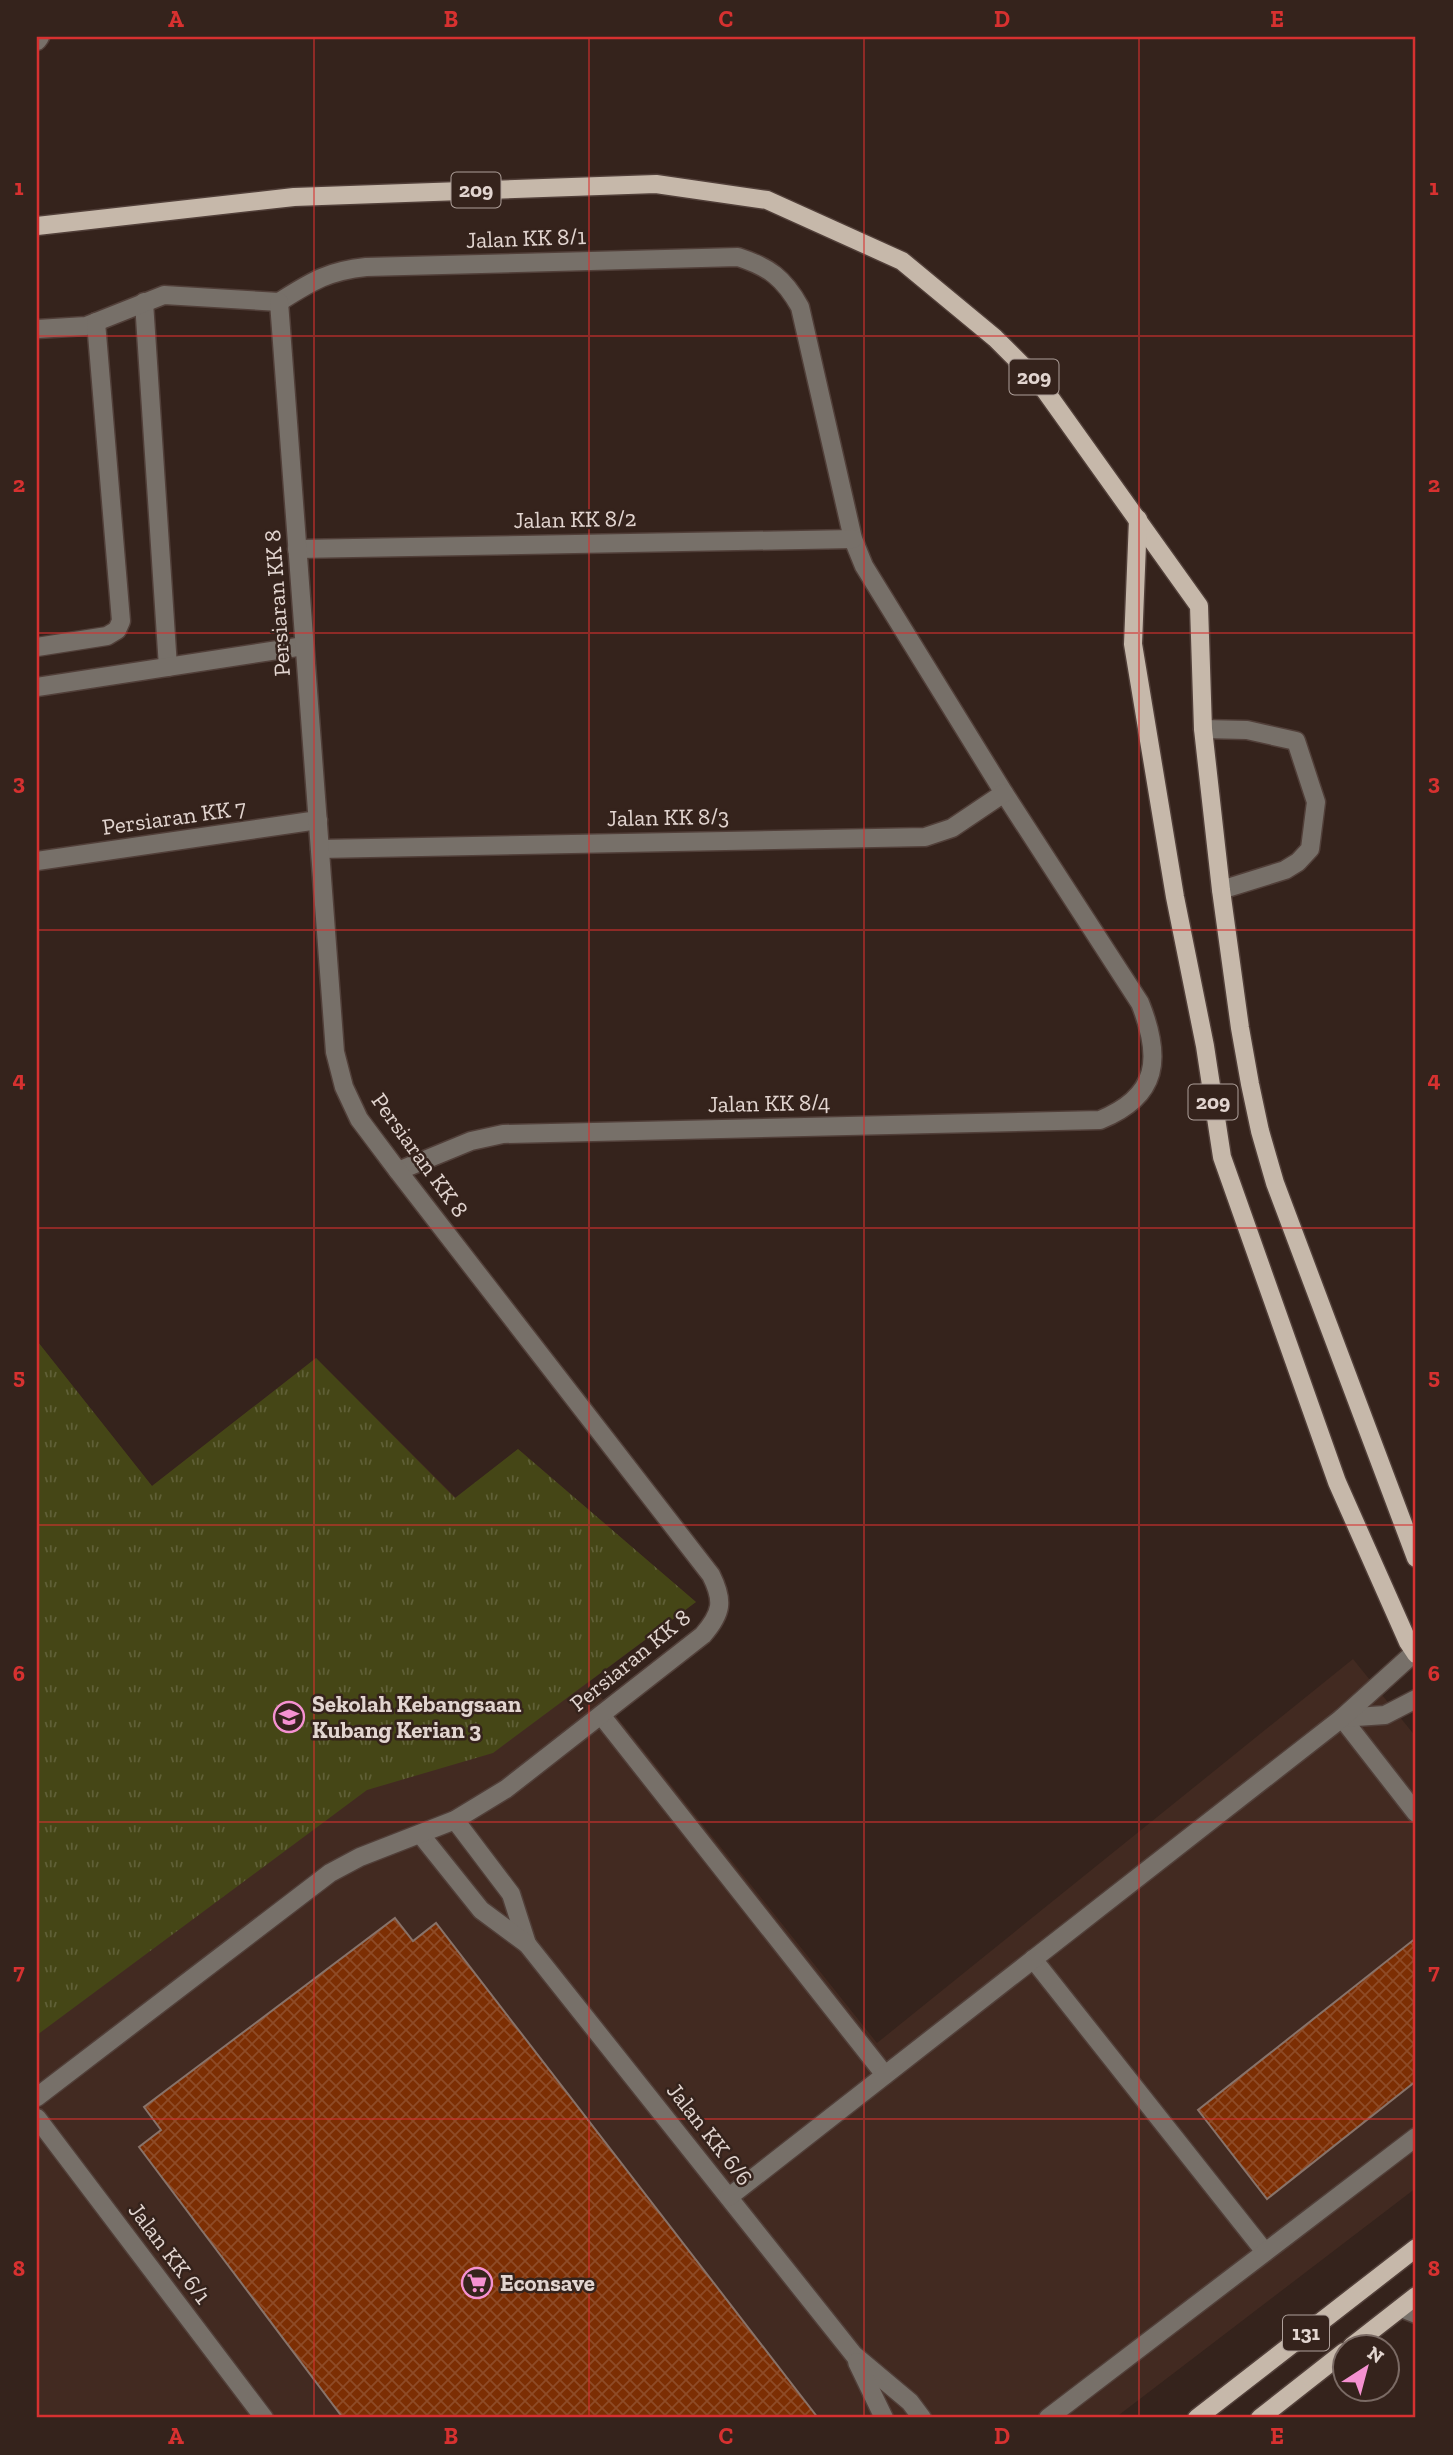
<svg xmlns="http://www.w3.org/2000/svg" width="1453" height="2455" font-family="'Zilla Slab',serif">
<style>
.built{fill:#422a21}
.grass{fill:url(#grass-tufts)}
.building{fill:url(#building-cross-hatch);stroke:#88736a;stroke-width:2}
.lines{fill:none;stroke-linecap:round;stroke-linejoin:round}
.minor-casing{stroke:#513f39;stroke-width:21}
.major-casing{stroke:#513f39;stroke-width:21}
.minor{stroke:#777069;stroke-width:18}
.major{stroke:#c6b8aa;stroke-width:18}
.grid{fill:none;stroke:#d73130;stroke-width:2;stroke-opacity:0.55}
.labels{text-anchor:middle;stroke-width:5;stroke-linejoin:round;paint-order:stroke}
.shield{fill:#35231c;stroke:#aea09a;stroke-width:2}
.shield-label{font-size:21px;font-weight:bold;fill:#e2d5d0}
.street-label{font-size:23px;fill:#e2d5d0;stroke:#35231c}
.poi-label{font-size:23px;font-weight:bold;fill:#e2d5d0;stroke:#35231c;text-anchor:start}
.neatline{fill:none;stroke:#d73130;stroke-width:2.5}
.grid-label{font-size:23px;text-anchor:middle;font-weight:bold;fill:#d73130}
</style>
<defs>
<pattern id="grass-tufts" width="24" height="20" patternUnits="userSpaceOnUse" patternTransform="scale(1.75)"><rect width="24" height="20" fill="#454616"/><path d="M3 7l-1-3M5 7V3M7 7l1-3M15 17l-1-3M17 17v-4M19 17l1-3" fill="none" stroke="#606037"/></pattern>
<pattern id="building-cross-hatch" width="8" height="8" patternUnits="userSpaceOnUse" patternTransform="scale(1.75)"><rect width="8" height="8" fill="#7c2e03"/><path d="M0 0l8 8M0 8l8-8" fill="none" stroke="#8e4b27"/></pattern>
</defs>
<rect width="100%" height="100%" fill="#35231c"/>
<path class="built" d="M 37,1341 L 152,1486 L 316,1358 L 456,1498 L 518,1449 L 696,1602 L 589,1682 L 877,2043 L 1353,1659 L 1416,1737 L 1416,2188 L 1115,2418 L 37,2418 Z"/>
<path class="grass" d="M 38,1342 L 152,1486 L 316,1358 L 455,1498 L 518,1449 L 696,1602 L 493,1753 L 367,1790 L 37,2035 Z"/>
<g class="building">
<path d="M 395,1918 L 413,1941 L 436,1923 L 818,2418 L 343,2418 L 139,2147 L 161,2130 L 144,2107 Z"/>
<path d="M 1416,1938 L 1416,2081 L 1267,2199 L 1198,2110 Z"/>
</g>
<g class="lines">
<g class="minor-casing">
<g id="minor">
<path d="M 37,41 L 40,37"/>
<path d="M 144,302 L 168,667"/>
<path d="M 279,302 C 311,282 327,271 366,267 L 738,257 C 769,267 784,278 800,307 L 853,539 L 864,566 L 1004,793 L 1140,1003 C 1162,1058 1159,1096 1100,1120 L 503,1134 L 471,1141 L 398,1171"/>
<path d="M 37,329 L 86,326 L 164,295 L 279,302"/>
<path d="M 297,549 L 853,539"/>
<path d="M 37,647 L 107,636 L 117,630 L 121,621 L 96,322"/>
<path d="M 37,687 L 304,646"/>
<path d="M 1203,729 L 1247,730 L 1296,741 L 1316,802 L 1310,849 L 1298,862 L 1285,870 L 1221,890"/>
<path d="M 320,849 L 925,837 L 952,828 L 1004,793"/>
<path d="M 37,861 L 318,820"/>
<path d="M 601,1715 L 885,2075"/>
<path d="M 1342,1718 L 1416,1813"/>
<path d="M 1342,1718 L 1385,1715 L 1416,1699"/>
<path d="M 455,1820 L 511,1894 L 527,1944"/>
<path d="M 421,1835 L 481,1910 L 527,1944 L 854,2355 L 910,2402 L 922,2418"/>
<path d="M 1033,1959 L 1265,2252"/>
<path d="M 37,2097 L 330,1873 L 360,1857 L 455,1820 L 506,1789 L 703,1635 C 722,1613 724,1601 711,1575 L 398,1171 L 359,1119 L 344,1087 L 335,1052 L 279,302"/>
<path d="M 37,2118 L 264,2418"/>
<path d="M 729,2197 L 1342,1718 L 1415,1652"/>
<path d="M 1401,2308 L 1416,2314"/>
<path d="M 857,2362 L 884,2418"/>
<path d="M 1048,2418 L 1416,2137"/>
</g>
</g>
<g class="major-casing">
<g id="major">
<path d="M 37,226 L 294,197 L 656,184 L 767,200 L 902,261 L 995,338 L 1039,382 L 1199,606 L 1203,729 L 1221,890 L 1240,1028 L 1250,1084 L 1260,1131 L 1275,1183 L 1416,1558"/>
<path d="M 1138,519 L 1133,644 L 1175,897 L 1205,1046 L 1222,1157 L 1337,1482 L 1408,1642 L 1416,1654"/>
<path d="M 1352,2346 L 1416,2296"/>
<path d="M 1197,2418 L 1416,2248"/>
<path d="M 1260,2418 L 1344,2352"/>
</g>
</g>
<use href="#minor" class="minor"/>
<use href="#major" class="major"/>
</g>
<path class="grid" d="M 314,37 L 314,2418M 589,37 L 589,2418M 864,37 L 864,2418M 1139,37 L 1139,2418M 37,336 L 1416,336M 37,633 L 1416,633M 37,930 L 1416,930M 37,1228 L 1416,1228M 37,1525 L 1416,1525M 37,1822 L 1416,1822M 37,2119 L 1416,2119"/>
<defs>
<g id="school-ring" transform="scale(1.575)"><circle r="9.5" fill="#35231c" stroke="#f591d1" stroke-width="1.5"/><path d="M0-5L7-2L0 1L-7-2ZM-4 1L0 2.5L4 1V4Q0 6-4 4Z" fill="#f591d1"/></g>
<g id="supermarket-ring" transform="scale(1.575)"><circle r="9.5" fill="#35231c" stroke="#f591d1" stroke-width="1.5"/><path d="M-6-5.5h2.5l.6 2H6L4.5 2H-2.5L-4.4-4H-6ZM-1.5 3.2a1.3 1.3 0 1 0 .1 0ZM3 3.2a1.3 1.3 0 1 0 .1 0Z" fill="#f591d1"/></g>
</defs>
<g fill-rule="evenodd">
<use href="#school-ring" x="289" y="1717"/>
<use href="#supermarket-ring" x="477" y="2283"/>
</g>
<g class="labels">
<g class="shield">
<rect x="451.5" y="172.5" width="49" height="35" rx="5"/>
<rect x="1009.5" y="359.5" width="49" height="35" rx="5"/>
<rect x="1188.5" y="1084.5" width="49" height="35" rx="5"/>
<rect x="1283" y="2315.5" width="46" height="35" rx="5"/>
</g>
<g class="shield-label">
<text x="476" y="197">209</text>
<text x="1034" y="384">209</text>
<text x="1213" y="1109">209</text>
<text x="1306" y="2340">131</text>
</g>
<g class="street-label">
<text transform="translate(526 238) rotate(-2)" y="8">Jalan KK 8/1</text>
<text transform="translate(575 519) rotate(-1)" y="8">Jalan KK 8/2</text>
<text transform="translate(277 603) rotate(-94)" y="8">Persiaran KK 8</text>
<text transform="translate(174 817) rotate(-8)" y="8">Persiaran KK 7</text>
<text transform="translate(668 817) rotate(-1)" y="8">Jalan KK 8/3</text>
<text transform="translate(769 1103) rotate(-1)" y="8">Jalan KK 8/4</text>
<text transform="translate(420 1155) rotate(54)" y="8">Persiaran KK 8</text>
<text transform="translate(630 1660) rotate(-39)" y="8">Persiaran KK 8</text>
<text transform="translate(710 2134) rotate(52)" y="8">Jalan KK 6/6</text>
<text transform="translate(170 2253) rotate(53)" y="8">Jalan KK 6/1</text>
</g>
<g class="poi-label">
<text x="312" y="1712">Sekolah Kebangsaan<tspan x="312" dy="26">Kubang Kerian 3</tspan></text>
<text x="500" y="2291">Econsave</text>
</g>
</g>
<rect width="1453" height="2455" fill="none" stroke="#35231c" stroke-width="77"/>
<g transform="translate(1366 2368) rotate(36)"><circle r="33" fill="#35231c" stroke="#7a6a64" stroke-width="2"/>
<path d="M0-5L12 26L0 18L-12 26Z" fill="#f591d1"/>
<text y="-10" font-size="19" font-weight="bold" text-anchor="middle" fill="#e2d5d0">N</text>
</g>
<rect x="38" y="38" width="1376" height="2378" class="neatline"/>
<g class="grid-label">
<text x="176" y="27">A</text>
<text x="451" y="27">B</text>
<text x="726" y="27">C</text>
<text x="1002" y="27">D</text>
<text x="1277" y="27">E</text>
<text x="19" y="195">1</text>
<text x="1434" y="195">1</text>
<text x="19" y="492">2</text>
<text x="1434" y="492">2</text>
<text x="19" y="790">3</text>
<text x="1434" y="790">3</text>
<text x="19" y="1087">4</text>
<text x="1434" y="1087">4</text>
<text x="19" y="1384">5</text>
<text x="1434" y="1384">5</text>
<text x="19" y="1681">6</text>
<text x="1434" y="1681">6</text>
<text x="19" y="1979">7</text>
<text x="1434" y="1979">7</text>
<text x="19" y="2276">8</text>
<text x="1434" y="2276">8</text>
<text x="176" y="2444">A</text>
<text x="451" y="2444">B</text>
<text x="726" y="2444">C</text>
<text x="1002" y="2444">D</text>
<text x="1277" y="2444">E</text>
</g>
</svg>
